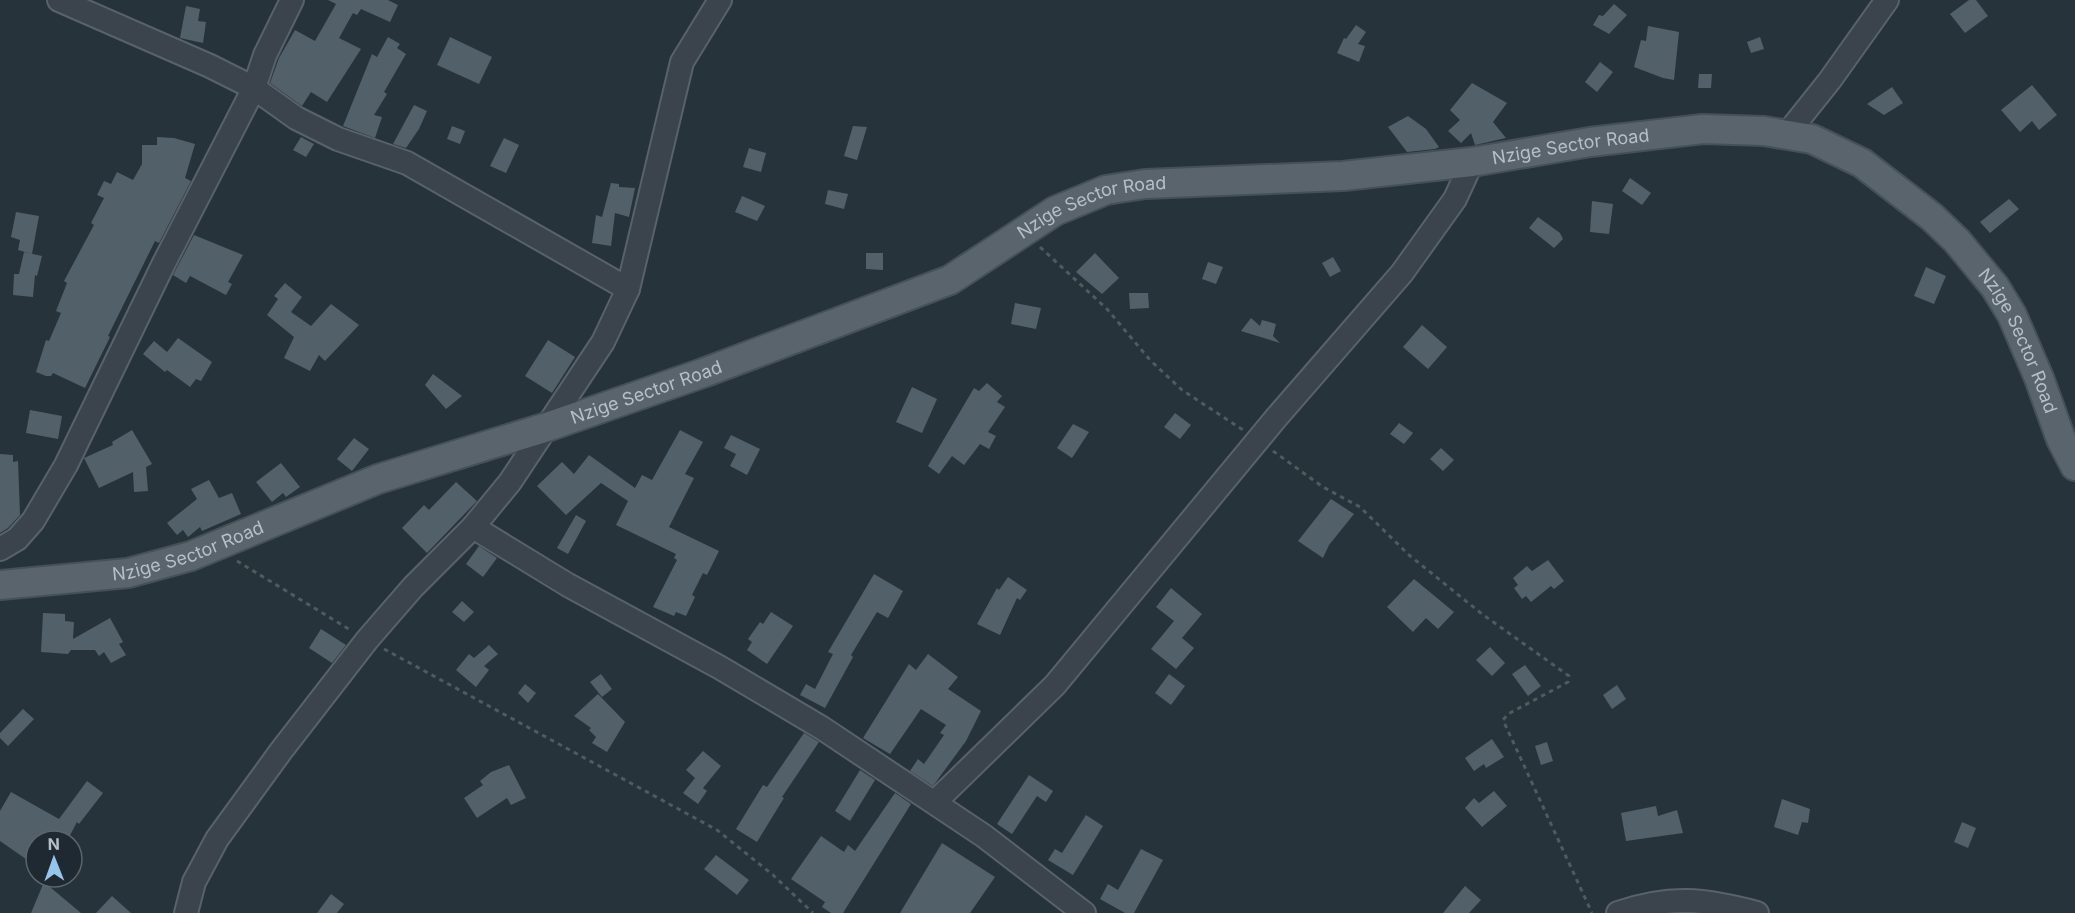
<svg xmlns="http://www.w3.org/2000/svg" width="2075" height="913" font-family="Inter,sans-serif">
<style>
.building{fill:#526069}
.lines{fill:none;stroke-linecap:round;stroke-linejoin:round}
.minor-casing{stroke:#58626a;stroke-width:26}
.major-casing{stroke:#465058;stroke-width:32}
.path{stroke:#4b5d5c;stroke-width:3;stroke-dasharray:4.5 4.5;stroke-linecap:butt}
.minor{stroke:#3b444c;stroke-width:22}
.major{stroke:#59646c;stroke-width:28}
.labels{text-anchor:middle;stroke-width:4.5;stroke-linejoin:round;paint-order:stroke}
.street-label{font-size:18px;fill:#b6bfc7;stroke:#1f2931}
</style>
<rect width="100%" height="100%" fill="#27333b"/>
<g class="building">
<path d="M 328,0 L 388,0 L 398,5 L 390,22 L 361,9 L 357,15 L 353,13 L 339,38 L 361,49 L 327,102 L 311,92 L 302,106 L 270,83 L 279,58 L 295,30 L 315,41 L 336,4 Z"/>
<path d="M 1969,0 L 1976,0 L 1988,16 L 1965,33 L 1950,14 Z"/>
<path d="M 1614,4 L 1627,15 L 1609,34 L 1593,25 L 1599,15 L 1603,16 Z"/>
<path d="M 186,6 L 200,9 L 198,21 L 206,22 L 203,43 L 180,38 Z"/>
<path d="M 1356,25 L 1366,32 L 1358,44 L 1365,46 L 1359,62 L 1337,53 L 1344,38 L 1346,39 Z"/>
<path d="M 1648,26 L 1679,32 L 1674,80 L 1663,78 L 1634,67 L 1641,40 L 1646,41 Z"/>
<path d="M 388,37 L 400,44 L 397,48 L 406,54 L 384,92 L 387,94 L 374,115 L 382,117 L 375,138 L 343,126 L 372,54 L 377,57 Z"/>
<path d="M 450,37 L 492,57 L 479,84 L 437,65 Z"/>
<path d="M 1760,37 L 1764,49 L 1751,53 L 1747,42 Z"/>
<path d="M 1600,62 L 1613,72 L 1597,92 L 1585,82 Z"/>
<path d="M 1699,74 L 1712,74 L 1711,88 L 1698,88 Z"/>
<path d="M 1472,83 L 1507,103 L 1493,122 L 1506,138 L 1475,145 L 1471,133 L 1461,143 L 1448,131 L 1460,120 L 1450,110 Z"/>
<path d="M 2032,85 L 2057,115 L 2039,130 L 2032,121 L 2020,132 L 2001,110 Z"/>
<path d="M 1892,87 L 1903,103 L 1884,115 L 1867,104 Z"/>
<path d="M 414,105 L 427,111 L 419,129 L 406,148 L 393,144 Z"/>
<path d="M 1408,116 L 1426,129 L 1439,147 L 1435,149 L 1407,152 L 1388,127 Z"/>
<path d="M 452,126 L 465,131 L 460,144 L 447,139 Z"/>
<path d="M 853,126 L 867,127 L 857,160 L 844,156 Z"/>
<path d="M 157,137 L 174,138 L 195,144 L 185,178 L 191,181 L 159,243 L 155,241 L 108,336 L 110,337 L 85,388 L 53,373 L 51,376 L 46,376 L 36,372 L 46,340 L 49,341 L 61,313 L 56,311 L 67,283 L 64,281 L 94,225 L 91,223 L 104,198 L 97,195 L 104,181 L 111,184 L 117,172 L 133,180 L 142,164 L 142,145 L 157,145 Z"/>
<path d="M 301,137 L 314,144 L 306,157 L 293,150 Z"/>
<path d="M 504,138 L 519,145 L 506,173 L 490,166 Z"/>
<path d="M 749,148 L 766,153 L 761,172 L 743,167 Z"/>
<path d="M 1630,178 L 1651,193 L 1642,205 L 1622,191 Z"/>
<path d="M 611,183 L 619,184 L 619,187 L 635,188 L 629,217 L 615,213 L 611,246 L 592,243 L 596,215 L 602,217 Z"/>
<path d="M 828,190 L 848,194 L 844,209 L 825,204 Z"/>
<path d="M 742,196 L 765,206 L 757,221 L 735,212 Z"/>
<path d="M 2009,199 L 2019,209 L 1990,233 L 1980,222 Z"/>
<path d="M 1592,201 L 1613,204 L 1609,234 L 1590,232 Z"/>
<path d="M 16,212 L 39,216 L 32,254 L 18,250 L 20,240 L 11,237 Z"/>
<path d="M 1538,217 L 1560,233 L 1563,239 L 1554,248 L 1529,228 Z"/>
<path d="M 194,235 L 243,255 L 228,282 L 232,284 L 226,295 L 190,276 L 186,283 L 173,275 Z"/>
<path d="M 24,252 L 42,256 L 37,276 L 35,275 L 33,297 L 13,295 L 14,274 L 19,274 Z"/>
<path d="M 866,253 L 883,253 L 883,270 L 866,269 Z"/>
<path d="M 1095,253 L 1119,278 L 1102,294 L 1076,272 Z"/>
<path d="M 1333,257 L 1341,271 L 1330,277 L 1322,263 Z"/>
<path d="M 1208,262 L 1223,267 L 1216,284 L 1202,279 Z"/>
<path d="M 1926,267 L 1946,276 L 1934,304 L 1914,296 Z"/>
<path d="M 285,283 L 302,297 L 291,312 L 311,326 L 331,304 L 359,325 L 325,361 L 319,355 L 310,371 L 284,358 L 294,337 L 267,315 L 278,299 L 274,296 Z"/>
<path d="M 1129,293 L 1148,293 L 1149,308 L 1130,309 Z"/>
<path d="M 1015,303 L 1041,308 L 1036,329 L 1011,324 Z"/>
<path d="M 1251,318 L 1260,326 L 1262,320 L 1276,324 L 1273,336 L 1280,343 L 1241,331 Z"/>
<path d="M 1422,325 L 1447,347 L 1428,369 L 1403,347 Z"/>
<path d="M 178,338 L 212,362 L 201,381 L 196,379 L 190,387 L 167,370 L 165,372 L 143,354 L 154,341 L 167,352 Z"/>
<path d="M 548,340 L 575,357 L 552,393 L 525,376 Z"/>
<path d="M 433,374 L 462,396 L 446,409 L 425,385 Z"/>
<path d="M 987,383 L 1002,396 L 997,402 L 1005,407 L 988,432 L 996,436 L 989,449 L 980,444 L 964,465 L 952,456 L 939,474 L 928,466 L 974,388 L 979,391 Z"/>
<path d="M 912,387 L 937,399 L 922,433 L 896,422 Z"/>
<path d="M 30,410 L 62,416 L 58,439 L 26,433 Z"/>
<path d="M 1175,413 L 1191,425 L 1180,439 L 1164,427 Z"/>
<path d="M 1399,423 L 1413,433 L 1404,444 L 1390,434 Z"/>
<path d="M 1073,424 L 1089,432 L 1072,458 L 1057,448 Z"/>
<path d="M 132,430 L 152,464 L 146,467 L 148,491 L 134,492 L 133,472 L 99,488 L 84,458 L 113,445 L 112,442 Z"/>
<path d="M 680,430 L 703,442 L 685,474 L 694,478 L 669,527 L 719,551 L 707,575 L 703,573 L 692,595 L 695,597 L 686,616 L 676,612 L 674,616 L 653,607 L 677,560 L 674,558 L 676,554 L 616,525 L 628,501 L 601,483 L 566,515 L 537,486 L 562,462 L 574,474 L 589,455 L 635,488 L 642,475 L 652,480 Z"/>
<path d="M 731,435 L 760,449 L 747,475 L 730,466 L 736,454 L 724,448 Z"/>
<path d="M 354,438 L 369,449 L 352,471 L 337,459 Z"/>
<path d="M 1441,448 L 1454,460 L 1443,471 L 1430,459 Z"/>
<path d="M 0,454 L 13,455 L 13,462 L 18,461 L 20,515 L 8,528 L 0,533 Z"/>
<path d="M 281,463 L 300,487 L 286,497 L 283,493 L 272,502 L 256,482 Z"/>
<path d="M 209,480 L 219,498 L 232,493 L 241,514 L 202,531 L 200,527 L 188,537 L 183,530 L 177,535 L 167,523 L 197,499 L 191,489 Z"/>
<path d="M 456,482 L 477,501 L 427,553 L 402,528 L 424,505 L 429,510 Z"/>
<path d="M 1331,499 L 1354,514 L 1329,545 L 1323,558 L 1298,541 Z"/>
<path d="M 576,515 L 586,521 L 568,554 L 557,548 Z"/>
<path d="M 479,546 L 497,558 L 483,577 L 466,564 Z"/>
<path d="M 1548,560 L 1564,581 L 1554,589 L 1551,586 L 1531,602 L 1526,596 L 1522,599 L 1514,588 L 1518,585 L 1513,578 L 1527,566 L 1532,571 Z"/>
<path d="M 874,574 L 903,591 L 888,618 L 877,612 L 851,655 L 853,657 L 825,708 L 800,695 L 806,684 L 815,689 L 833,654 L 828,652 Z"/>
<path d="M 1008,577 L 1027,590 L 1020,600 L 1017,598 L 1000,635 L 977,624 L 997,588 L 999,590 Z"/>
<path d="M 1414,579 L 1454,612 L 1438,629 L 1426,618 L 1413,632 L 1387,607 Z"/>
<path d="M 1171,588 L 1202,614 L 1182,638 L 1194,648 L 1176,669 L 1151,649 L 1174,621 L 1156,607 Z"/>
<path d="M 462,601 L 474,612 L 464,622 L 452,612 Z"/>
<path d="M 771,612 L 793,626 L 767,664 L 747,650 L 752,642 L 748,639 L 760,622 L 763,624 Z"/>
<path d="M 43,613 L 65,614 L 65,621 L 74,622 L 73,639 L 110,618 L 123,642 L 119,644 L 126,655 L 111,663 L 104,652 L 99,656 L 95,650 L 71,650 L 68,654 L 41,652 Z"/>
<path d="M 321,629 L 346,645 L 332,663 L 309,648 Z"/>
<path d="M 489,645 L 498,654 L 484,666 L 489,670 L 476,687 L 456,670 L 469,654 L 474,658 Z"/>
<path d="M 1490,647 L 1505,663 L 1492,676 L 1476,660 Z"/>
<path d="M 928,654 L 958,677 L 948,689 L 981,711 L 966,741 L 933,786 L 910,771 L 918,759 L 924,764 L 944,735 L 940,733 L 946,725 L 921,709 L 890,754 L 863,738 L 909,664 L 916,670 Z"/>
<path d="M 1525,665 L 1541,686 L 1528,696 L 1512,674 Z"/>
<path d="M 601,674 L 612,689 L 602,697 L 590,682 Z"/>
<path d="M 1169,674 L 1185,686 L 1171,705 L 1155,693 Z"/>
<path d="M 525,684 L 536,693 L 528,703 L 518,693 Z"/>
<path d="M 1617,685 L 1626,699 L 1612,709 L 1603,695 Z"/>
<path d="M 598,694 L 625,722 L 607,752 L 592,743 L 596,737 L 589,730 L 591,728 L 574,716 Z"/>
<path d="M 23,709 L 34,719 L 8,746 L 0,738 L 0,733 Z"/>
<path d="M 804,733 L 819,742 L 782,797 L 784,798 L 757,842 L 736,829 L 763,785 L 767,787 Z"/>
<path d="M 1492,739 L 1504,757 L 1486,768 L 1484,764 L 1474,771 L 1465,758 Z"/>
<path d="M 1547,742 L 1553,761 L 1541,765 L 1535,746 Z"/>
<path d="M 703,751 L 721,766 L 703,788 L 707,791 L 698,804 L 683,793 L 695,778 L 686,770 Z"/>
<path d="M 509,765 L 526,798 L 511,805 L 507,798 L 477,818 L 464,798 L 483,785 L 480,781 L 491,772 Z"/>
<path d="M 860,770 L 875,780 L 850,821 L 835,811 Z"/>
<path d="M 1029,775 L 1053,791 L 1046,802 L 1037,796 L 1012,834 L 997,824 Z"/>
<path d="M 87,781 L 103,793 L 79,824 L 77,822 L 67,841 L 36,841 L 36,866 L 0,841 L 0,811 L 11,792 L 59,819 Z"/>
<path d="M 1494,791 L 1507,806 L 1482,827 L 1465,808 L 1474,798 L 1479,803 Z"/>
<path d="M 895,793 L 911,804 L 843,913 L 831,913 L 822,907 L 825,902 L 791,879 L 821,836 L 844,852 L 848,845 L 855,851 Z"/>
<path d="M 1782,799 L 1810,809 L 1808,823 L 1802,822 L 1798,835 L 1774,827 Z"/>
<path d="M 1656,806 L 1658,816 L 1677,810 L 1683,833 L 1626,841 L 1621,813 Z"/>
<path d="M 1086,815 L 1103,826 L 1073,875 L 1048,860 L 1055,849 L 1062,853 Z"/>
<path d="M 1962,822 L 1976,828 L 1968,848 L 1954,842 Z"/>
<path d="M 942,843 L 995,877 L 970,913 L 900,913 Z"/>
<path d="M 1141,849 L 1163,860 L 1134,913 L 1125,913 L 1100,899 L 1108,884 L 1118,890 Z"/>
<path d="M 716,855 L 749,880 L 737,895 L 704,869 Z"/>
<path d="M 44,882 L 81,913 L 31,913 Z"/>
<path d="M 1465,886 L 1481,900 L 1469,913 L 1443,913 Z"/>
<path d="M 331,894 L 344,904 L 337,913 L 317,913 Z"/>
<path d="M 112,896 L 131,913 L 96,913 Z"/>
</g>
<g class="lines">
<g class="minor-casing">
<g id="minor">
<path d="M 59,0 L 210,66 L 254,88 L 296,118 L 338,139 L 407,163 L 628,289"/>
<path d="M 1787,134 L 1830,80 L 1887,0"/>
<path d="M 473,527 L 568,585 L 719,667 L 822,728 L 984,836 L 1084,913"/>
<path d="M 0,549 L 17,539 L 33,521 L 66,465 L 164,263 L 254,88 L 265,55 L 292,0"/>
<path d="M 935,802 L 1055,685 L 1276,418 L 1402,273 L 1455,199 L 1472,162"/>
<path d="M 186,913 L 194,882 L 217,839 L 281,751 L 367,640 L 413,587 L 473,527 L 510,482 L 603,342 L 628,289 L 682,62 L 720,0"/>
<path d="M 1618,913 C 1670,895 1705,899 1757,913"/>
</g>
</g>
<g class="major-casing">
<g id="major">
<path id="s1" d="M 0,585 L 128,573 L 191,556 L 378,479 L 544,428 L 703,373 L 950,280 L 1055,211 L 1106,190 L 1145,184 L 1343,176 L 1472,162 L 1590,142 L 1703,129 L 1764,131 L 1812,139 L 1862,163 L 1932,217 L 1957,241 L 1995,287 L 2012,315 L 2039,378 L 2061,439 L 2075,466"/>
</g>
</g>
<g class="path">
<path d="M 1040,247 L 1107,309 L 1150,360 L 1182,390 L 1243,430"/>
<path d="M 1273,451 L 1323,487 L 1360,507 L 1409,555 L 1482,614 L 1569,676 L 1568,682 L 1508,714 L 1503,720 L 1592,913"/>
<path d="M 237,561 L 352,631"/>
<path d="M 384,649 L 717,830 L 773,875 L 813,913"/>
</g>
<use href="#minor" class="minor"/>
<use href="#major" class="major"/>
</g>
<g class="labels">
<g class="street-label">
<text dy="6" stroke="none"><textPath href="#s1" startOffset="1650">Nzige Sector Road</textPath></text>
<text dy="6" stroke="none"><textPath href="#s1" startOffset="1164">Nzige Sector Road</textPath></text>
<text dy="6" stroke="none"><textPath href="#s1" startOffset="2190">Nzige Sector Road</textPath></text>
<text dy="6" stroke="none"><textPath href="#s1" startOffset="678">Nzige Sector Road</textPath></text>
<text dy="6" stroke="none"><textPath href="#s1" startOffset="192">Nzige Sector Road</textPath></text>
</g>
</g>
<g transform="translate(54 859) rotate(359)"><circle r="28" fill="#1f2931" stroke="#5b656d" stroke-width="1.5"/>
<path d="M0-4.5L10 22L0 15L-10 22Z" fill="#96c5ec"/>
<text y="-9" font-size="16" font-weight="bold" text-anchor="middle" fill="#b6bfc7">N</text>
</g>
</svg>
